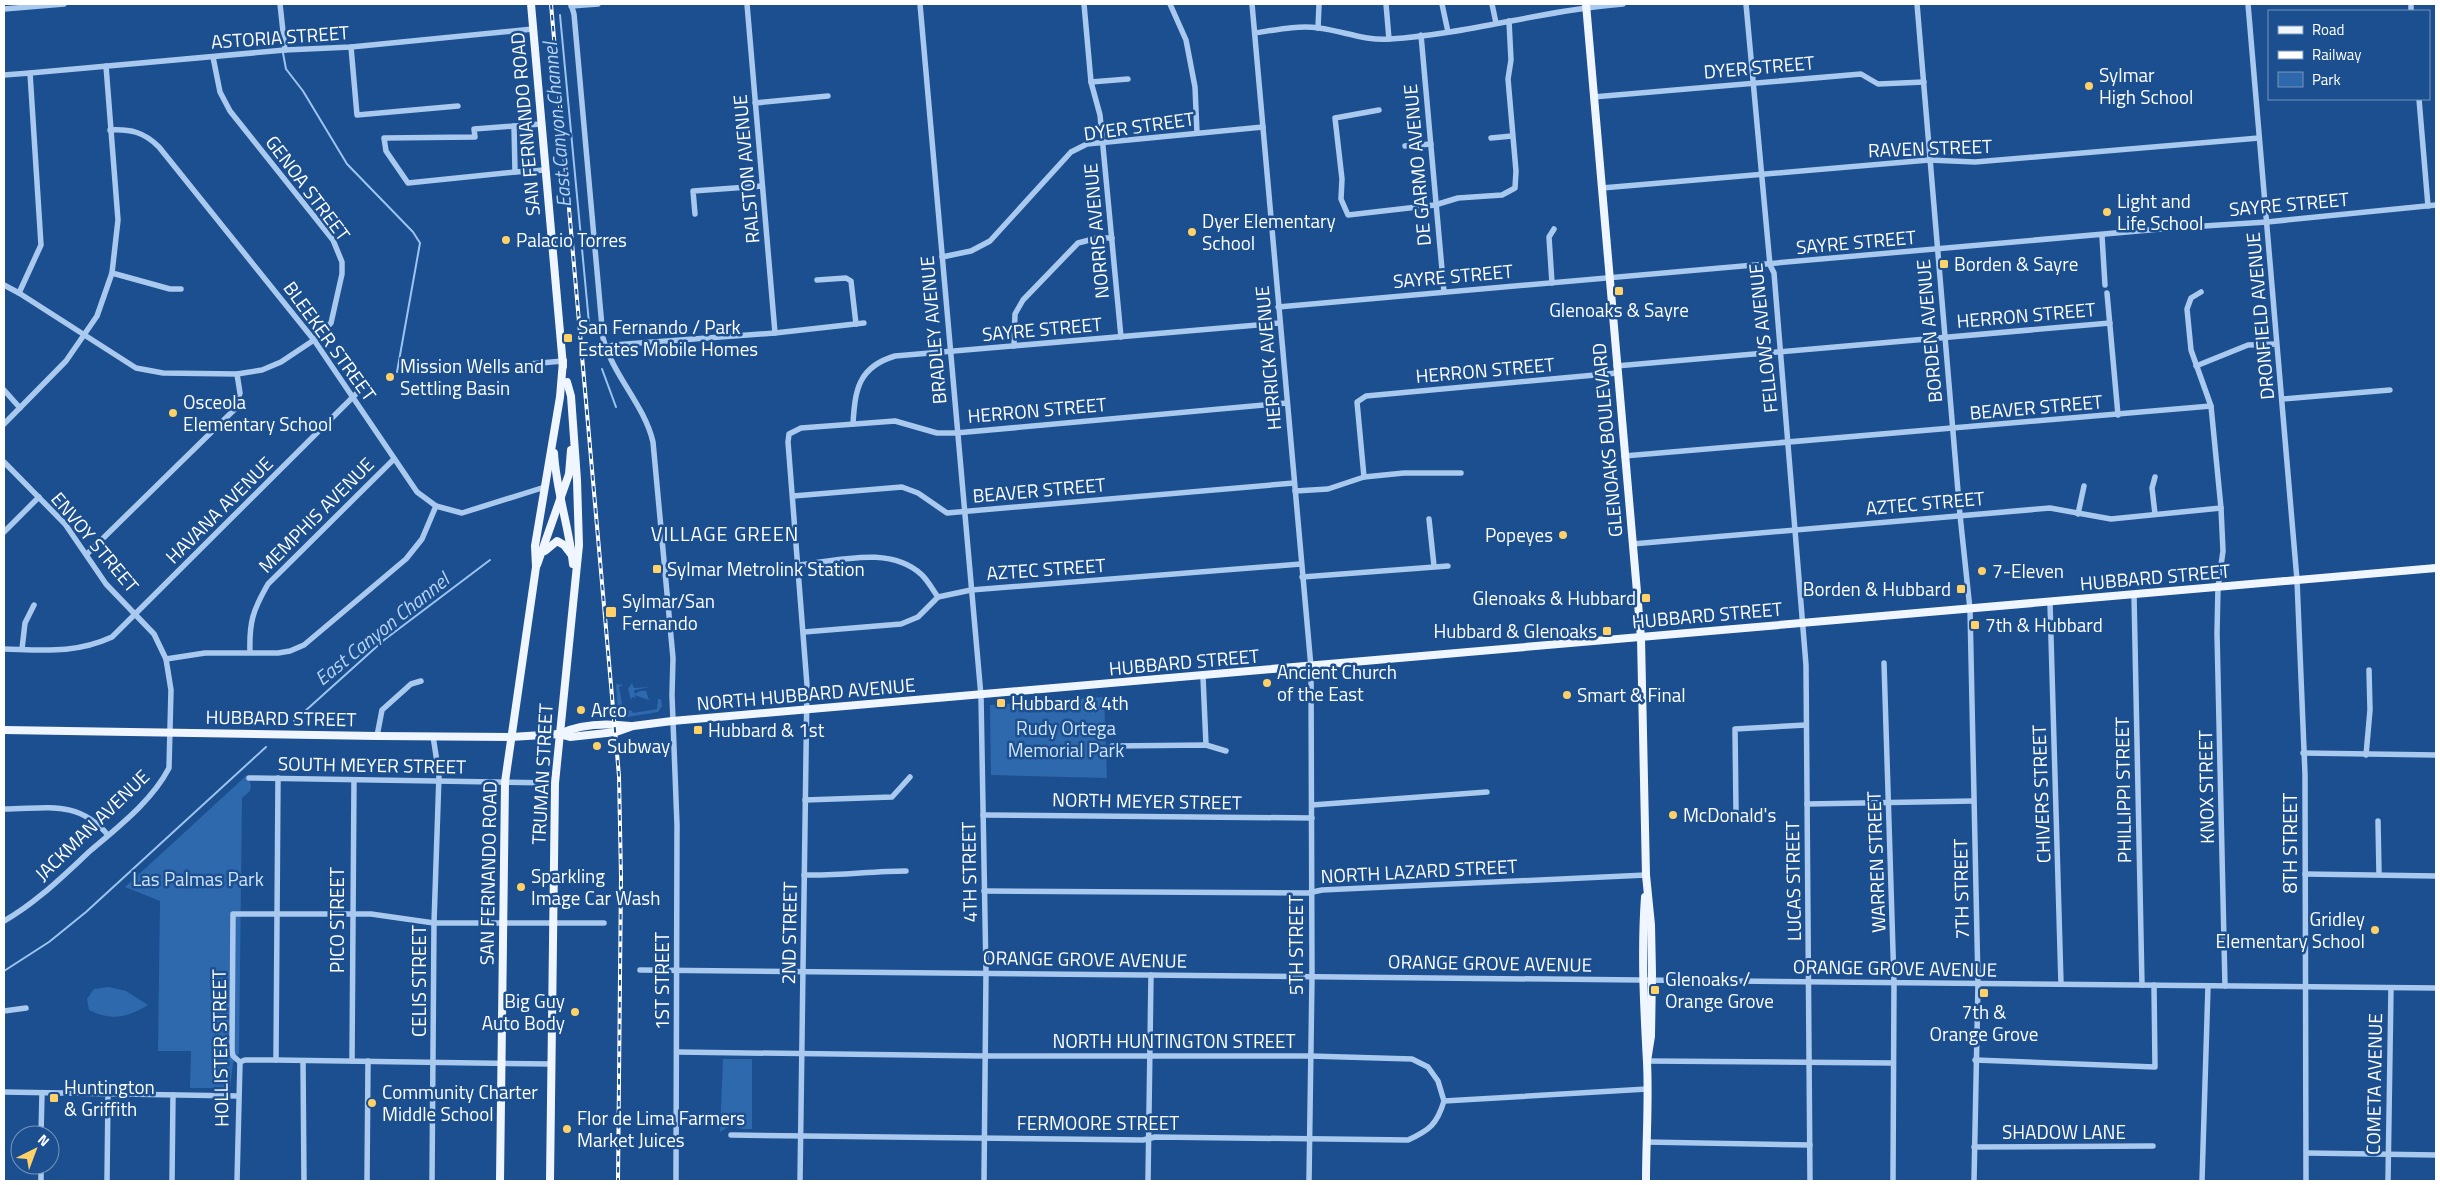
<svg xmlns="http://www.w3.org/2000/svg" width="2440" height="1185" font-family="'Titillium Web',sans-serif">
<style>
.green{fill:#2e69ad}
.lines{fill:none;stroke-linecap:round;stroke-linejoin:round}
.stream{stroke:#9cc4f0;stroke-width:2}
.minor{stroke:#a9c9ee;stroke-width:5.5}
.major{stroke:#f0f6ff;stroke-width:8}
.rail-casing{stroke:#fff;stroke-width:4}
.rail{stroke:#1b4f8f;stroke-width:2;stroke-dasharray:5.5;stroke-linecap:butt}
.poi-dot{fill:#ffd166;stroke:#1b4f8f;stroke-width:2}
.labels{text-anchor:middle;stroke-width:5;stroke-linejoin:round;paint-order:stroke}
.street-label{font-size:19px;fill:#fff;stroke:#1b4f8f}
.poi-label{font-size:19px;fill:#fff;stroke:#1b4f8f;text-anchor:start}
.park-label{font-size:19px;fill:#cfe3fa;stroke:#1b4f8f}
.water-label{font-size:20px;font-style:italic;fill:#b5d3f5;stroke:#1b4f8f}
.neighbourhood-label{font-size:20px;letter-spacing:1px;fill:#fff;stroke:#1b4f8f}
</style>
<rect width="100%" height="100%" fill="#1b4f8f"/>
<g class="green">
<path d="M 632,683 L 634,688 L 650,687 L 634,690 L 635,694 L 640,691 L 646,691 L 649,700 L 634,695 L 636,698 L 632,697 L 631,700 L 628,689 Z"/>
<path d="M 616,684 L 623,685 L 619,687 L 623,709 L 632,711 L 633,713 L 657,709 L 658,699 L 661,699 L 662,706 L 658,712 L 621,718 L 618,715 Z"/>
<path d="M 1104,697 L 1107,778 L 991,775 L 990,705 Z"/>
<path d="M 247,775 L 251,785 L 250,791 L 242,798 L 239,1053 L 233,1063 L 230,1088 L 190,1088 L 191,1051 L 158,1051 L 160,901 L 125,887 Z"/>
<path d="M 109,987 L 126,991 L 148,1005 C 127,1018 111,1021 89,1010 L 87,999 L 94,989 Z"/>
<path d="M 723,1059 L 752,1059 L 752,1129 L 742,1129 L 731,1125 L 720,1132 Z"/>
</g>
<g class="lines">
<g class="stream">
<path d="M 560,15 L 589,323"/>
<path d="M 283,53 L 286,69 L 303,91 L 347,164 L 413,232 L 420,243 L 397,372"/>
<path d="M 602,369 L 616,407"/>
<path d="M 294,721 L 384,640 L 490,560"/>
<path d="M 4,971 L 49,942 L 86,912 L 266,747"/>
</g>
<g class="minor">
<path d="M 280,4 L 285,50"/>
<path d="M 571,4 L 574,14 L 603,338 C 613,376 644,404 653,442 L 673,658 L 672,695 L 677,825 L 676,1181"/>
<path d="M 747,4 L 775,333"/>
<path d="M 920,4 L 981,696 L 986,973 L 984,1181"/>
<path d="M 1084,4 L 1091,82 L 1100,115 L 1121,337"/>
<path d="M 1170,4 L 1186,40 L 1195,87 L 1197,133"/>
<path d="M 1252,4 L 1311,667 L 1312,977 L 1309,1181"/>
<path d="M 1386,4 L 1389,39"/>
<path d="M 1442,4 L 1448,32"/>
<path d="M 1492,4 L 1496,23"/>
<path d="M 1746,4 L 1770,265 L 1774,273 L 1806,665 L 1810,1181"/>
<path d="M 1917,4 L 1960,515 L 1970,609 L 1978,983 L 1974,1181"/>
<path d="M 2248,4 L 2297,580 L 2305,774 L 2306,1181"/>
<path d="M 2411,4 L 2411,11"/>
<path d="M 571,6 L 598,4"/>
<path d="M 4,9 L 64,4"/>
<path d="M 1318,28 L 1319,5"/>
<path d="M 1255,33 C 1275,30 1298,25 1319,28 C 1343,31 1365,41 1390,39 C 1468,34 1545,10 1623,4"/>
<path d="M 1421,35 L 1444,292"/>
<path d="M 351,47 L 357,115 L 458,106"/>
<path d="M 30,73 L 285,50 L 351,47 L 533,29"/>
<path d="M 4,75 L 30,73 L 41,245 L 19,293"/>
<path d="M 1091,82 L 1128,79"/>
<path d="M 1593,97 L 1861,74 L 1878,84 L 1924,82"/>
<path d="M 2419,99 L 2428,206"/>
<path d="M 755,103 L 828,96"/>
<path d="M 1379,110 L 1335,118 L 1342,179 L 1341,199 L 1348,215 L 1435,205 L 1458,198 L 1502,195 L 1515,188 L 1516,171 L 1508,79 L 1511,60 L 1509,21"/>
<path d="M 514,126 L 515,172 L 545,170"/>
<path d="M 110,130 C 131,129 144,132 159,147 L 314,340 L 417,492 L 436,506 L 462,513 L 545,487"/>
<path d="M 1491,138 L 1512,136"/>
<path d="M 1405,146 L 1431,144"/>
<path d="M 515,172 L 408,183 L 386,151 L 384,138 L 475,137 L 474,129 L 541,124"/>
<path d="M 1602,188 L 1929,160 L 1975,162 L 2259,138"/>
<path d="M 695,214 L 693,191 L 762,186"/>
<path d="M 2102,236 L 2105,285"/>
<path d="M 942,257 L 971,251 L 990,241 L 1071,152 L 1087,144 L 1263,127"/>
<path d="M 112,273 L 170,289 L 181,289"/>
<path d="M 817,280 L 846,278 L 851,281 L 856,324"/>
<path d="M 1552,283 L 1549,237 L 1554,229"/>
<path d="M 4,285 L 19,293 L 136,368 L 163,373 L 237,374 L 262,370 L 281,362 L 314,340 L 331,323 L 342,274 L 342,262 L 333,240 L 230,111 L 220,92 L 213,57"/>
<path d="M 2201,292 L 2191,298 L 2187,309 L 2191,350 L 2211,406 L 2221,508 L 2223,551 L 2218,587 L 2217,633 L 2225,986"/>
<path d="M 2107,293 L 2118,415"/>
<path d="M 1278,307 L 2172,228 L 2267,222 L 2436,205"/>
<path d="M 1014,346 L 1015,314 L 1023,300 L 1078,243 L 1097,238 L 1112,238"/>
<path d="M 605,348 L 613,345 L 775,333 L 864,323"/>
<path d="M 529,364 L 563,361"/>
<path d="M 1616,366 L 2110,323"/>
<path d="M 2196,366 L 2248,345 L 2276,344"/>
<path d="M 4,390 L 20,408"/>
<path d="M 2282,399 L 2390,390"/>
<path d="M 4,424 L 66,361 L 97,316 L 112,273 L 118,220 L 106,66"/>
<path d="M 853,424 C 855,390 858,367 895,356 L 1280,323"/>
<path d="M 1624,456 L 2211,406"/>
<path d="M 4,462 L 65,524 L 106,584 L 154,634 L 166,659 L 171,690 L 169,768 C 152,801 118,827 90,851 C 63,876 36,903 4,921"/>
<path d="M 1364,477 L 1357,402 L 1366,396 L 1617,373"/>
<path d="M 1295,491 L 1328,489 L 1364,477 L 1404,473 L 1461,473"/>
<path d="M 793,496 L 902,487 L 918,493 L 947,513 L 1294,483"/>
<path d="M 2078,514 L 2084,486"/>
<path d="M 2155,514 L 2152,488 L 2155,477"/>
<path d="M 1429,519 L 1434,566"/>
<path d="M 4,532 L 39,497"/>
<path d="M 1632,544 L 2050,508 L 2111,519 L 2221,508"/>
<path d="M 87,554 L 235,409 L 240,393 L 237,374"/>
<path d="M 799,565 C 838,561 890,545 922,575 C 928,581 933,590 938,597"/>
<path d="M 1302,577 L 1448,566"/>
<path d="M 2134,595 L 2142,985"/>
<path d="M 2050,603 L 2061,984"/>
<path d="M 804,632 L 901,624 L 918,617 L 938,597 L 971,590 L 1301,564"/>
<path d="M 4,649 C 43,650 75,654 112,637 L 365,385"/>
<path d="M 22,649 L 25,623 L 34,605"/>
<path d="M 250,652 C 249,622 253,610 268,584 L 394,459"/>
<path d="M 166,659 L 205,653 L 278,653 L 290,651 L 304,645 L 406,559 L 422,539 L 436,506"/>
<path d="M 1884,663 L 1894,983 L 1893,1181"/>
<path d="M 1203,677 L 1206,745"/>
<path d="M 377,736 L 382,710 L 411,684 L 421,681"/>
<path d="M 1112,746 L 1206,745 L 1226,751"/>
<path d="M 2303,753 L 2436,755"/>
<path d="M 2366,755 L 2370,710 L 2369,670"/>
<path d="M 249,778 L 555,783"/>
<path d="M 805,800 L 892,797 L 910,777"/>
<path d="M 1807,804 L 1973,801"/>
<path d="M 1312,805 L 1487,792"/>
<path d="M 4,809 C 47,809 77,799 108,835"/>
<path d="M 1736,809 L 1735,729 L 1806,725"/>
<path d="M 983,815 L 1312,818"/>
<path d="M 2378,821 L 2379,874"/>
<path d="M 2305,874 L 2436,876"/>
<path d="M 804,875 C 839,876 872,871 906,871"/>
<path d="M 984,891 L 1308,893 L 1322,890 L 1646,875"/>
<path d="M 640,970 L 2436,988"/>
<path d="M 4,1011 L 26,1008"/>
<path d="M 677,1052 L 985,1056 L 1310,1056 L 1412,1059 L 1428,1067 L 1438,1081 L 1444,1101 L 1647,1089"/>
<path d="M 276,1060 L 278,778"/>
<path d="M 1975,1060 L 2155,1067 L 2154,985"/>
<path d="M 303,1061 L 304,1181"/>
<path d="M 352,1061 L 354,780"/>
<path d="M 1647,1061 L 1893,1063"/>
<path d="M 240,1062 L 233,1056 L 232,1051 L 233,914 L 371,914 L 434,923 L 604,923"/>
<path d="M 240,1062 L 245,1060 L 276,1060 L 550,1064"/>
<path d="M 4,1092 L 238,1096"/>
<path d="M 41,1135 L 42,1093"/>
<path d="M 731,1135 L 1143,1140 L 1155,1137 L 1408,1140 C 1430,1130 1437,1124 1444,1101"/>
<path d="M 1646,1142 L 1810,1145"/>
<path d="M 1974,1147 L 2153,1146"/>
<path d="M 2307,1153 L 2436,1155"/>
<path d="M 41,1181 L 41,1165"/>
<path d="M 107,1181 L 108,1094"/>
<path d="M 172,1181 L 173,1095"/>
<path d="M 237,1181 L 240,1062"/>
<path d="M 367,1181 L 368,1061"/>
<path d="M 432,1181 L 434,923 L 439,775 L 433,736"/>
<path d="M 800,1181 L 807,685 L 788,442 L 789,434 L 801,428 L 895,421 L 937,433 L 956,433 L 1287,403"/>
<path d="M 1148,1181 L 1151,975"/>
<path d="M 2202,1181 L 2208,986"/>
<path d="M 2388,1181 L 2391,988"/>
</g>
<g class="major">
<path d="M 531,4 L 563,366"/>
<path d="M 1586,4 L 1641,638 L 1646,875 L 1651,925 L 1652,973 L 1651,1036 L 1647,1061"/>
<path d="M 554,453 C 556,490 569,527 573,564"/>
<path d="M 545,551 L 557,541 L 564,545 L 571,554"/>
<path d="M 537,565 L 569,474 L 571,450"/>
<path d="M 4,730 L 377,736 L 511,737 L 559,734 L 570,737 L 616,732 L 633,726 L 672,721 L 2436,568"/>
<path d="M 559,734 C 580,724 607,723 630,726"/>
<path d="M 1645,897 C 1641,952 1644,1007 1647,1062 C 1649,1101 1646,1142 1646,1181"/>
<path d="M 500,1181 L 505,782 L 536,567 L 535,546 L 560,397 L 563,361"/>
<path d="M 550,1181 L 555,783 L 579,545 L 577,480 L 571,396 L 567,382"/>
</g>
<g class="rail-casing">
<path id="rail" d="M 551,4 L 619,776 L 621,877 L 618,1181"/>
</g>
<use href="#rail" class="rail"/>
</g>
<g class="poi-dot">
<circle cx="2089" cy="86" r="5"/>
<circle cx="2107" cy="212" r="5"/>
<circle cx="1192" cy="232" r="5"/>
<circle cx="506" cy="240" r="5"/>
<rect x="1939" y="259" width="10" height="10" rx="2.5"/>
<rect x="1614" y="286" width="10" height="10" rx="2.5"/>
<rect x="563" y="333" width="10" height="10" rx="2.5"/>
<circle cx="390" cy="377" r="5"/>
<circle cx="173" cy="413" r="5"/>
<circle cx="1563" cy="535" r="5"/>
<rect x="652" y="564" width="10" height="10" rx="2.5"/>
<circle cx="1982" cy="571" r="5"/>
<rect x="1956" y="584" width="10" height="10" rx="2.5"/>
<rect x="1641" y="593" width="10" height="10" rx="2.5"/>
<rect x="605" y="606" width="12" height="12" rx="2.5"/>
<rect x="1970" y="620" width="10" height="10" rx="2.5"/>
<rect x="1602" y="626" width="10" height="10" rx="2.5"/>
<circle cx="1267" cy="683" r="5"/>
<circle cx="1567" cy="695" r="5"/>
<rect x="996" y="698" width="10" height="10" rx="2.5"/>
<circle cx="581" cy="710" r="5"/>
<rect x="693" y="725" width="10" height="10" rx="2.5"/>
<circle cx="597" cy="746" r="5"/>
<circle cx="1673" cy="815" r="5"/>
<circle cx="521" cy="887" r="5"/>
<circle cx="2375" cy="930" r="5"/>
<rect x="1650" y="985" width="10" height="10" rx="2.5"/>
<rect x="1979" y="988" width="10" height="10" rx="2.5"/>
<circle cx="575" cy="1012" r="5"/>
<rect x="49" y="1093" width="10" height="10" rx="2.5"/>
<circle cx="372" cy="1103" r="5"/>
<circle cx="567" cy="1129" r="5"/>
</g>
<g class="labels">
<g class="street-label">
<text transform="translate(280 37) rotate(-4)" y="7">ASTORIA STREET</text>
<text transform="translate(1759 67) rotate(-5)" y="7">DYER STREET</text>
<text transform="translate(525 124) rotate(-95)" y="7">SAN FERNANDO ROAD</text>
<text transform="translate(1139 126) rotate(-8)" y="7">DYER STREET</text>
<text transform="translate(1930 148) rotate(-2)" y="7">RAVEN STREET</text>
<text transform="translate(1417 165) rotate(-95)" y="7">DE GARMO AVENUE</text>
<text transform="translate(746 169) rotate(-95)" y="7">RALSTON AVENUE</text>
<text transform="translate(308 188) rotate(53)" y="7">GENOA STREET</text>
<text transform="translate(2289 204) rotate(-5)" y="7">SAYRE STREET</text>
<text transform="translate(1096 231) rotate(-95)" y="7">NORRIS AVENUE</text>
<text transform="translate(1856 242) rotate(-5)" y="7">SAYRE STREET</text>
<text transform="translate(1453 276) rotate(-5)" y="7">SAYRE STREET</text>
<text transform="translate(2026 315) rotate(-5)" y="7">HERRON STREET</text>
<text transform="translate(2260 316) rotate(-95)" y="7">DRONFIELD AVENUE</text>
<text transform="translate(1042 329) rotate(-5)" y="7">SAYRE STREET</text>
<text transform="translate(933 330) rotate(-95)" y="7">BRADLEY AVENUE</text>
<text transform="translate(1929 331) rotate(-95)" y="7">BORDEN AVENUE</text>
<text transform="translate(1763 338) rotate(-96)" y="7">FELLOWS AVENUE</text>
<text transform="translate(330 341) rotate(54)" y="7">BLEEKER STREET</text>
<text transform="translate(1268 358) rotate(-95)" y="7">HERRICK AVENUE</text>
<text transform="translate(1485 370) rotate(-5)" y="7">HERRON STREET</text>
<text transform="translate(2036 407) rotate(-5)" y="7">BEAVER STREET</text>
<text transform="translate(1037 410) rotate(-5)" y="7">HERRON STREET</text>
<text transform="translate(1607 440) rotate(-95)" y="7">GLENOAKS BOULEVARD</text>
<text transform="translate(1039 490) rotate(-5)" y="7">BEAVER STREET</text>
<text transform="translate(1925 503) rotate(-5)" y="7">AZTEC STREET</text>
<text transform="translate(219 510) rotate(-45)" y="7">HAVANA AVENUE</text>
<text transform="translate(316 515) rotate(-45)" y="7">MEMPHIS AVENUE</text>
<text transform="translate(95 542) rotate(50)" y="7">ENVOY STREET</text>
<text transform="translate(1046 569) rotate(-4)" y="7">AZTEC STREET</text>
<text transform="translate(2155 577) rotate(-5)" y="7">HUBBARD STREET</text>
<text transform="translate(1707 615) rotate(-5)" y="7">HUBBARD STREET</text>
<text transform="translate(1184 662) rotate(-5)" y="7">HUBBARD STREET</text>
<text transform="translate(806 694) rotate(-5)" y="7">NORTH HUBBARD AVENUE</text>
<text transform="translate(281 718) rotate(1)" y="7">HUBBARD STREET</text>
<text transform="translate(372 765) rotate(1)" y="7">SOUTH MEYER STREET</text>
<text transform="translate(542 774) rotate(-87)" y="7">TRUMAN STREET</text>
<text transform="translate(2206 787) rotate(-91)" y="7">KNOX STREET</text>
<text transform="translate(2123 790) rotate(-91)" y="7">PHILLIPPI STREET</text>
<text transform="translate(2041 794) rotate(-92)" y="7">CHIVERS STREET</text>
<text transform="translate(1147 801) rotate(1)" y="7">NORTH MEYER STREET</text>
<text transform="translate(92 825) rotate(-44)" y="7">JACKMAN AVENUE</text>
<text transform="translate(2290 843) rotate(-90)" y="7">8TH STREET</text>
<text transform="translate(1876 862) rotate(-92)" y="7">WARREN STREET</text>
<text transform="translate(1419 871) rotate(-3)" y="7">NORTH LAZARD STREET</text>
<text transform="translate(969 872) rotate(-91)" y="7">4TH STREET</text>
<text transform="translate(488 873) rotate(-89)" y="7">SAN FERNANDO ROAD</text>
<text transform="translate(1793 881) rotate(-91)" y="7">LUCAS STREET</text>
<text transform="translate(1961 889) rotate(-91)" y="7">7TH STREET</text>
<text transform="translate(337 920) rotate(-90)" y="7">PICO STREET</text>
<text transform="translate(789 933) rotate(-89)" y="7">2ND STREET</text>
<text transform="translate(1296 945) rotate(-90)" y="7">5TH STREET</text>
<text transform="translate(1085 959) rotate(1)" y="7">ORANGE GROVE AVENUE</text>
<text transform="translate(1490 963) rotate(1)" y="7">ORANGE GROVE AVENUE</text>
<text transform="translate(1895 968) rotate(1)" y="7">ORANGE GROVE AVENUE</text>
<text transform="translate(419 981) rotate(-90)" y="7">CELIS STREET</text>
<text transform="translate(662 981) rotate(-90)" y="7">1ST STREET</text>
<text x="1174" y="1048">NORTH HUNTINGTON STREET</text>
<text transform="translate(220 1048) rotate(-91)" y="7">HOLLISTER STREET</text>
<text transform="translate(2374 1084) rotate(-89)" y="7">COMETA AVENUE</text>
<text x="1098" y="1130">FERMOORE STREET</text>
<text x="2064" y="1139">SHADOW LANE</text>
</g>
<g class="poi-label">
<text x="2099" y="82">Sylmar<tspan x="2099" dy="22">High School</tspan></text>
<text x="2117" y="208">Light and<tspan x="2117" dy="22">Life School</tspan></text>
<text x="1202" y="228">Dyer Elementary<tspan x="1202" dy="22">School</tspan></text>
<text x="516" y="247">Palacio Torres</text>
<text x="1954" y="271">Borden &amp; Sayre</text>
<text x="1619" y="317" text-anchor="middle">Glenoaks &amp; Sayre</text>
<text x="578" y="334">San Fernando / Park<tspan x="578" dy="22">Estates Mobile Homes</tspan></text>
<text x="400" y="373">Mission Wells and<tspan x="400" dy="22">Settling Basin</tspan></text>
<text x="183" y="409">Osceola<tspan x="183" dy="22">Elementary School</tspan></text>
<text x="1553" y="542" text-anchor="end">Popeyes</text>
<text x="667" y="576">Sylmar Metrolink Station</text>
<text x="1992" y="578">7-Eleven</text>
<text x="1951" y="596" text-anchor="end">Borden &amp; Hubbard</text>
<text x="1636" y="605" text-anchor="end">Glenoaks &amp; Hubbard</text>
<text x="622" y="608">Sylmar/San<tspan x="622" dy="22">Fernando</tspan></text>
<text x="1985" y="632">7th &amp; Hubbard</text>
<text x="1597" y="638" text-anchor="end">Hubbard &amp; Glenoaks</text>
<text x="1277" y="679">Ancient Church<tspan x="1277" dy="22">of the East</tspan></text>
<text x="1577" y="702">Smart &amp; Final</text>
<text x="1011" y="710">Hubbard &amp; 4th</text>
<text x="591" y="717">Arco</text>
<text x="708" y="737">Hubbard &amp; 1st</text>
<text x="607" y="753">Subway</text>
<text x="1683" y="822">McDonald's</text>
<text x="531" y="883">Sparkling<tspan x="531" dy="22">Image Car Wash</tspan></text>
<text x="2365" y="926" text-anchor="end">Gridley<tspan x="2365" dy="22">Elementary School</tspan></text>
<text x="1665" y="986">Glenoaks /<tspan x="1665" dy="22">Orange Grove</tspan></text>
<text x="565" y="1008" text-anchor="end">Big Guy<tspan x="565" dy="22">Auto Body</tspan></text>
<text x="1984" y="1019" text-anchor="middle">7th &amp;<tspan x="1984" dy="22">Orange Grove</tspan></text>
<text x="64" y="1094">Huntington<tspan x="64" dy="22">&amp; Griffith</tspan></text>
<text x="382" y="1099">Community Charter<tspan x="382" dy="22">Middle School</tspan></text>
<text x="577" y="1125">Flor de Lima Farmers<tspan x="577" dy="22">Market Juices</tspan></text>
</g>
<g class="park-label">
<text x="1066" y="735">Rudy Ortega<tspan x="1066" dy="22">Memorial Park</tspan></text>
<text x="198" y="886">Las Palmas Park</text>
</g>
<g class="water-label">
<text transform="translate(557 125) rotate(-95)" y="7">East Canyon Channel</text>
<text transform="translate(382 629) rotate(-39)" y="7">East Canyon Channel</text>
</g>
<g class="neighbourhood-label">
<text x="725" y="541">VILLAGE GREEN</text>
</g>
</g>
<rect width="2440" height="1185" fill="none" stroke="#ffffff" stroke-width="10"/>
<rect x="2268" y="10" width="162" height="90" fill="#1b4f8f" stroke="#7695bc"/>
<rect x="2278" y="26" width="25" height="8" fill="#f0f6ff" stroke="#7695bc"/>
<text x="2312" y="35" font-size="15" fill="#ffffff">Road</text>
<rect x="2278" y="51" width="25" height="8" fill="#ffffff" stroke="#7695bc"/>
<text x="2312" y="60" font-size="15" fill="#ffffff">Railway</text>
<rect x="2278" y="72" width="25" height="15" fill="#2e69ad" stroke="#7695bc"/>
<text x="2312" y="85" font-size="15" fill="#ffffff">Park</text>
<g transform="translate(35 1150) rotate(42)"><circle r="24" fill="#1b4f8f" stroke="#7695bc"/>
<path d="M0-4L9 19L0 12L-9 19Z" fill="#ffd166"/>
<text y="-8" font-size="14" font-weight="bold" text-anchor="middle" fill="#ffffff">N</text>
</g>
</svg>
